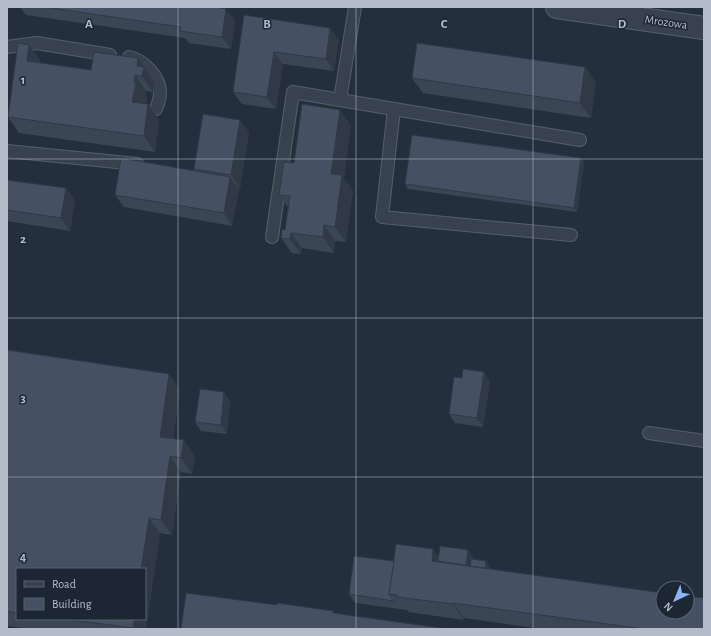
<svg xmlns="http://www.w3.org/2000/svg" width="711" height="636" font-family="'Alegreya Sans',sans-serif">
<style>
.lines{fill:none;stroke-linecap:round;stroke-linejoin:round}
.service-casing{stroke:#565f6c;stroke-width:14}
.minor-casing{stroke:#565f6c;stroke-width:24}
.service{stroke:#38414e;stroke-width:12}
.minor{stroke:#38414e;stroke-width:22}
.wall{fill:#3b4654;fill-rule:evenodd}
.shaded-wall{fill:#303945}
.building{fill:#455162;stroke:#303945}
.grid{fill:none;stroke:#b4bcc9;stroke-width:1;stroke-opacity:0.55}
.labels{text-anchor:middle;stroke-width:3;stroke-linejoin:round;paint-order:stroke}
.street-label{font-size:12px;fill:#b4bcc9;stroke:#1d2633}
.grid-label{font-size:13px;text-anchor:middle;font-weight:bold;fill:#b4bcc9;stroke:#1d2633;stroke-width:3;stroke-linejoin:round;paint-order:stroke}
</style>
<rect width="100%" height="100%" fill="#242f3e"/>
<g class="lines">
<g class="service-casing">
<g id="service">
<path d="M 355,7 L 340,100 L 580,140"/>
<path d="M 7,47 L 37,43 L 110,55"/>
<path d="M 129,57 C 144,60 160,77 160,93 C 160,98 158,104 156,109"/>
<path d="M 394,109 L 382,217 L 571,235"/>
<path d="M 7,151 L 137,164"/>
<path d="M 272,237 L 293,92 L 340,100"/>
<path d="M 649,433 L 704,441"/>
</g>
</g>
<g class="minor-casing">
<path id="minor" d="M 557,7 L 704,28"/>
</g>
<use href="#service" class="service"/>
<use href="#minor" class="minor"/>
</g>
<g class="wall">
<path d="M 20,7 L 216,7 L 235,21 L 231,49 L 189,43 L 185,38 L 26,15 Z"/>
<path d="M 244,15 L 339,40 L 334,71 L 283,64 L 276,109 L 242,104 L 233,92 Z"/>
<path d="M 40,60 L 40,63 L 91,70 L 149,74 L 149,75 L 155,83 L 153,92 L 146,91 L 146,97 L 147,99 L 146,104 L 148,104 L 159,120 L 155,152 L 19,133 L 8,117 Z"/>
<path d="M 585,67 L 596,83 L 591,118 L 423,93 L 412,78 Z"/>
<path d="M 351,125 L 344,178 L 353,191 L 346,242 L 335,241 L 334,253 L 302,248 L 301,254 L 292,253 L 281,238 L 285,230 L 288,207 L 279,195 L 294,163 Z"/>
<path d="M 249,132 L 240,188 L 237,187 L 239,189 L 232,226 L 124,207 L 115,195 L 195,171 L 194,169 Z"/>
<path d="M 584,162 L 577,212 L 408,189 L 405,184 Z"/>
<path d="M 7,180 L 75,200 L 70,231 L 7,221 Z"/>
<path d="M 7,350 L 169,374 L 180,390 L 173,439 L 195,456 L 192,474 L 181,472 L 172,535 L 160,533 L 146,629 L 32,629 L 7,626 ZM 17,569 L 145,619 L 17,619 Z"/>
<path d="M 462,378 L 490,381 L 483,427 L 455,423 L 449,414 Z"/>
<path d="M 230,401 L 227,434 L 201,431 L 195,422 Z"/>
<path d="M 433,549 L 438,556 L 474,558 L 474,559 L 486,561 L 489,566 L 489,568 L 704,629 L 542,629 L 464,618 L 464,620 L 408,612 L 407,610 L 355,603 L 349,594 L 394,561 Z"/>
</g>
<g class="shaded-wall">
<path d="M 226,9 L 235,21 L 231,49 L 222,37 Z"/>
<path d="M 330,28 L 339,40 L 334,71 L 326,59 Z"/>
<path d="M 29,45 L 40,60 L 38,76 L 27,61 Z"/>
<path d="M 274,52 L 283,64 L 276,109 L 267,97 Z"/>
<path d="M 138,58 L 155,83 L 153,92 L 142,76 L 137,66 Z"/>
<path d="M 585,67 L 596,83 L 591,118 L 580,103 Z"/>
<path d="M 135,75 L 146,91 L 146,97 L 147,99 L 143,117 L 132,102 Z"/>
<path d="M 148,104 L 159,120 L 155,152 L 144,136 Z"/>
<path d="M 340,110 L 351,125 L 344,178 L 353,191 L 346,242 L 335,227 L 331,174 Z"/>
<path d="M 240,120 L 249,132 L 240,188 L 231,175 Z"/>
<path d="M 581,158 L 584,162 L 577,212 L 574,208 Z"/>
<path d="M 230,177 L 239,189 L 232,226 L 224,213 Z"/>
<path d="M 66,188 L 75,200 L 70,231 L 61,218 Z"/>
<path d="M 324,225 L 335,241 L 334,253 L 323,237 Z"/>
<path d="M 291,233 L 302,248 L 301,254 L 290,239 Z"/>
<path d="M 484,372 L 490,381 L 483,427 L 477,418 Z"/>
<path d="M 169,374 L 180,390 L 171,453 L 160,437 Z"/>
<path d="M 224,392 L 230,401 L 227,434 L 221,425 Z"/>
<path d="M 184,440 L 195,456 L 192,474 L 181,458 Z"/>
<path d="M 170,456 L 181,472 L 172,535 L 161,520 Z"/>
<path d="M 149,518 L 160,533 L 146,629 L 134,629 L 133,628 L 134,619 L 145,619 L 145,569 L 141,569 Z"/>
<path d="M 433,549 L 444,565 L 432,561 Z"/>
<path d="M 468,550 L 474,558 L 472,576 L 465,572 Z"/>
<path d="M 486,561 L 489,566 L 487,582 L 484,578 Z"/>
<path d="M 453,603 L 464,618 L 464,620 L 453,604 Z"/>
</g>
<g class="building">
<path d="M 45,7 L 216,7 L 226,9 L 222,37 L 180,31 L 181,27 Z"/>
<path d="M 244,15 L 330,28 L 326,59 L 274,52 L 267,97 L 233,92 Z"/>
<path d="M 18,43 L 29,45 L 27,61 L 91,70 L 94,52 L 138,58 L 137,66 L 144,67 L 142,76 L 135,75 L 134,83 L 136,83 L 132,102 L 148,104 L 144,136 L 8,117 Z"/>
<path d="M 417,43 L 585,67 L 580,103 L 412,78 Z"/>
<path d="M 302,104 L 340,110 L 331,174 L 342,175 L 335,227 L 324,225 L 323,237 L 291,233 L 290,239 L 281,238 L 282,229 L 285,230 L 290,196 L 279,195 L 284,162 L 294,163 Z"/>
<path d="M 203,114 L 240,120 L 231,175 L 194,169 Z"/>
<path d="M 412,135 L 581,158 L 574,208 L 405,184 Z"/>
<path d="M 121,158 L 230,177 L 224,213 L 115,195 Z"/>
<path d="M 7,180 L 66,188 L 61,218 L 7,210 Z"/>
<path d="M 7,350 L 169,374 L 160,437 L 184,440 L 181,458 L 170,456 L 161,520 L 149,518 L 141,569 L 17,569 L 17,613 L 7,611 Z"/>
<path d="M 463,369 L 484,372 L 477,418 L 449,414 L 454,377 L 462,378 Z"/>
<path d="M 200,389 L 224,392 L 221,425 L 195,422 Z"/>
<path d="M 396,544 L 433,549 L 432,561 L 663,593 L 663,612 L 687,612 L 687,596 L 704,598 L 704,629 L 644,629 L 453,603 L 453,604 L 397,597 L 397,595 L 389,594 Z"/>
<path d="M 440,546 L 468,550 L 466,565 L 438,561 Z"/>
<path d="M 354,556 L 394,561 L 389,594 L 394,601 L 349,594 Z"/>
<path d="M 471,559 L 486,561 L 485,568 L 470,566 Z"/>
<path d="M 186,593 L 277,605 L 277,603 L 333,611 L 333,613 L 448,629 L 181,629 Z"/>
<path d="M 64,619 L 134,619 L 133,628 Z"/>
</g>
<path class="grid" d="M 178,7 L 178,629M 356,7 L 356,629M 533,7 L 533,629M 7,159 L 704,159M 7,318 L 704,318M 7,477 L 704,477"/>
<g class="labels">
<g class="street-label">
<text transform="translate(666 22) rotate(8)" y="4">Mrozowa</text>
</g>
</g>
<g class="grid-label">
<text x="89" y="28">A</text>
<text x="267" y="28">B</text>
<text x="444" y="28">C</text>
<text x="622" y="28">D</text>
<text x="23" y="84">1</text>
<text x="23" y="243">2</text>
<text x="23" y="402">3</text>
<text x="23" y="561">4</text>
</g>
<rect width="711" height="636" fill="none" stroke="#b4bcc9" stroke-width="16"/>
<rect x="16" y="568" width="130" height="52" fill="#1d2633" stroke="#59626f"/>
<rect x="24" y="581" width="20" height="6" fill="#38414e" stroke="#59626f"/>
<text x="52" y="588" font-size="12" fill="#b4bcc9">Road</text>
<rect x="24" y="598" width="20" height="12" fill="#455162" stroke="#59626f"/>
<text x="52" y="608" font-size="12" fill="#b4bcc9">Building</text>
<g transform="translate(675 600) rotate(224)"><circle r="19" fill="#1d2633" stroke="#59626f"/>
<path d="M0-3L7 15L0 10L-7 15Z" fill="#8ab4f8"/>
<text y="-6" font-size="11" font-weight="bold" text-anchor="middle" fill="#b4bcc9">N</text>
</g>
</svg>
